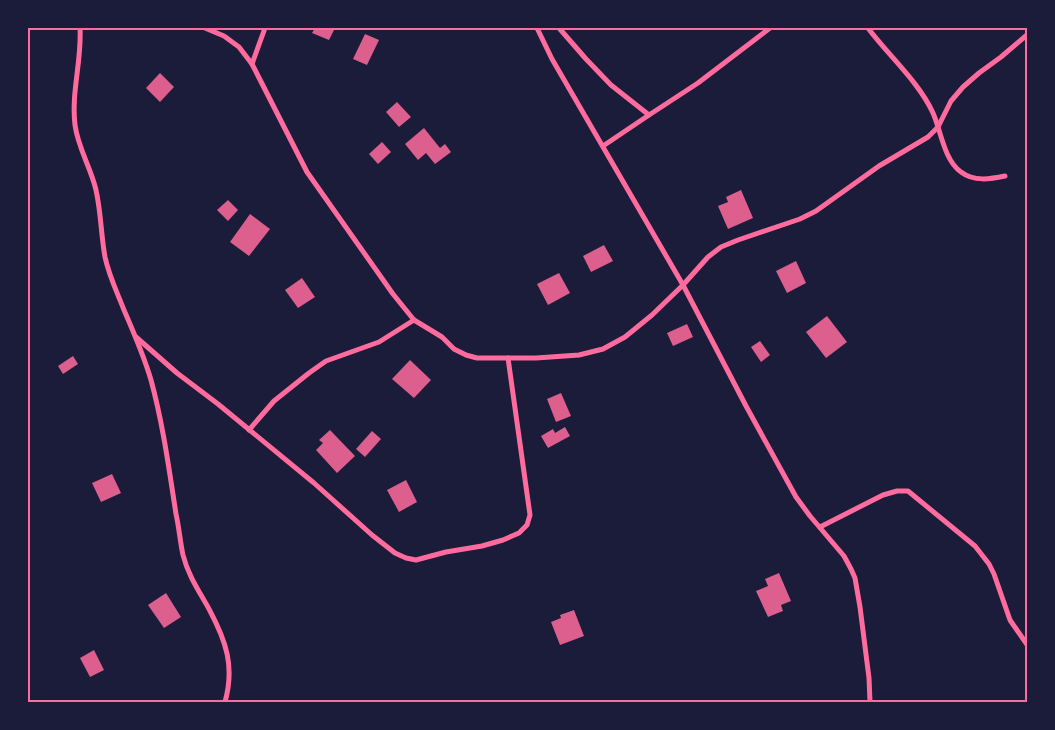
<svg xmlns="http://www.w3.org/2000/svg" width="1055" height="730" font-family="Cabin,sans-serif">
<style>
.building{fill:#dd5f8e}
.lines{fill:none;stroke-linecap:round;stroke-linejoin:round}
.minor{stroke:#ff6b9d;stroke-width:5}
.neatline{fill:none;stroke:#ff6b9d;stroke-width:2}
</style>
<rect width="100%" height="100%" fill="#1b1b3a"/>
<g class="building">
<path d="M 315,28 L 335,28 L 329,40 L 312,33 Z"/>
<path d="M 365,34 L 379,40 L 367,65 L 353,59 Z"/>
<path d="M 160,73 L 174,87 L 160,102 L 146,88 Z"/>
<path d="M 397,102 L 411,117 L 399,127 L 386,112 Z"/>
<path d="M 424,128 L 440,148 L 445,144 L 451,152 L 435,164 L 426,153 L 418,160 L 405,144 Z"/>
<path d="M 382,142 L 391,152 L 378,164 L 369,154 Z"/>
<path d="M 741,190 L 753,218 L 728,229 L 718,206 L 728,202 L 726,197 Z"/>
<path d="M 228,200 L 238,210 L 228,221 L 217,210 Z"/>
<path d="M 250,214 L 270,229 L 249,256 L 230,242 Z"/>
<path d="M 604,245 L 613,261 L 591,272 L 583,256 Z"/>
<path d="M 796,261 L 806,283 L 787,293 L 776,271 Z"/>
<path d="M 559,273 L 570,293 L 548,305 L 537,284 Z"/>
<path d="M 302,278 L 315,297 L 298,308 L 285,290 Z"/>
<path d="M 827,316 L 847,342 L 826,358 L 806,332 Z"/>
<path d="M 687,324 L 693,337 L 673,346 L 667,333 Z"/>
<path d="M 760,341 L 770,355 L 761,362 L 751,347 Z"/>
<path d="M 73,356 L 78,364 L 63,374 L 58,366 Z"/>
<path d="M 410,360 L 431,380 L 414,398 L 392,379 Z"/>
<path d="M 561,393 L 571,416 L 556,422 L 547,399 Z"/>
<path d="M 565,427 L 570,436 L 548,448 L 541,436 L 553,429 L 555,433 Z"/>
<path d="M 330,430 L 355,456 L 337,473 L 316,450 L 323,443 L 319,440 Z"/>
<path d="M 372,431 L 381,439 L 365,457 L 356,449 Z"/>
<path d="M 112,474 L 121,493 L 101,502 L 92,483 Z"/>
<path d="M 406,480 L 417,502 L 399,512 L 387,490 Z"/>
<path d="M 779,573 L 791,601 L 781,605 L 783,611 L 768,617 L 756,591 L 768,586 L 765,579 Z"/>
<path d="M 166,593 L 181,617 L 164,628 L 148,605 Z"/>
<path d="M 574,610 L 584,636 L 560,645 L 551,622 L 561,618 L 560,615 Z"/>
<path d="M 94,650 L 104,670 L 90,677 L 80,658 Z"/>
</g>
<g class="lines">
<g class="minor">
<path d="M 80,28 C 82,60 71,92 75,125 C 78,148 91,168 96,190 C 101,212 101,235 105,257 C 109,276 117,292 124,310 C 134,333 144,356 151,380 C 163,424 169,469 176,514 C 179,527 180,541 183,555 C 188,575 199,591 209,609 C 226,641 235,666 225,702"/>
<path d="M 205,28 L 224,36 L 239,47 L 252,64 L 307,172 L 393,294 L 414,320 L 442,337 L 454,349 L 466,355 L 477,358 L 536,358 L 579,355 L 603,349 L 625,337 L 652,315 L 683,285 L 708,257 L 721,247 L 738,240 L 800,219 L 816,211 L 879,166 L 928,137 L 938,127 L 951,101 L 963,87 L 979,73 L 1001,57 L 1028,34"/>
<path d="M 537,28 L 552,59 L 683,285 L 746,406 L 796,497 L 810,516 L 844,556 L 851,569 L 855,578 L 860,607 L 869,678 L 870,702"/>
<path d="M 559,28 L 586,59 L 611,85 L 649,115 L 698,83 L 770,28"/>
<path d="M 868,28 C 888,55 919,82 933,113 C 941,131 944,160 961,172 C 974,182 991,179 1005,176"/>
<path d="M 252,64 L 265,28"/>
<path d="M 603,146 L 649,115"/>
<path d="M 136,337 L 177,373 L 218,404 L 314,483 L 372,535 L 395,553 L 406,558 L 416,560 L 446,552 L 482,546 L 503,540 L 519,533 L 527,525 L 530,515 L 508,358"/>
<path d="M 249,430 L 274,401 L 309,373 L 326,361 L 379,342 L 414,320"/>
<path d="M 820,527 L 883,495 L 897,491 L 908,491 L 975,546 L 989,564 L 994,574 L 1010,620 L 1028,646"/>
</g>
</g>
<rect width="1055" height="730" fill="none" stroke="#1b1b3a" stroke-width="58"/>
<rect x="29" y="29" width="997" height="672" class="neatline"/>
</svg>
